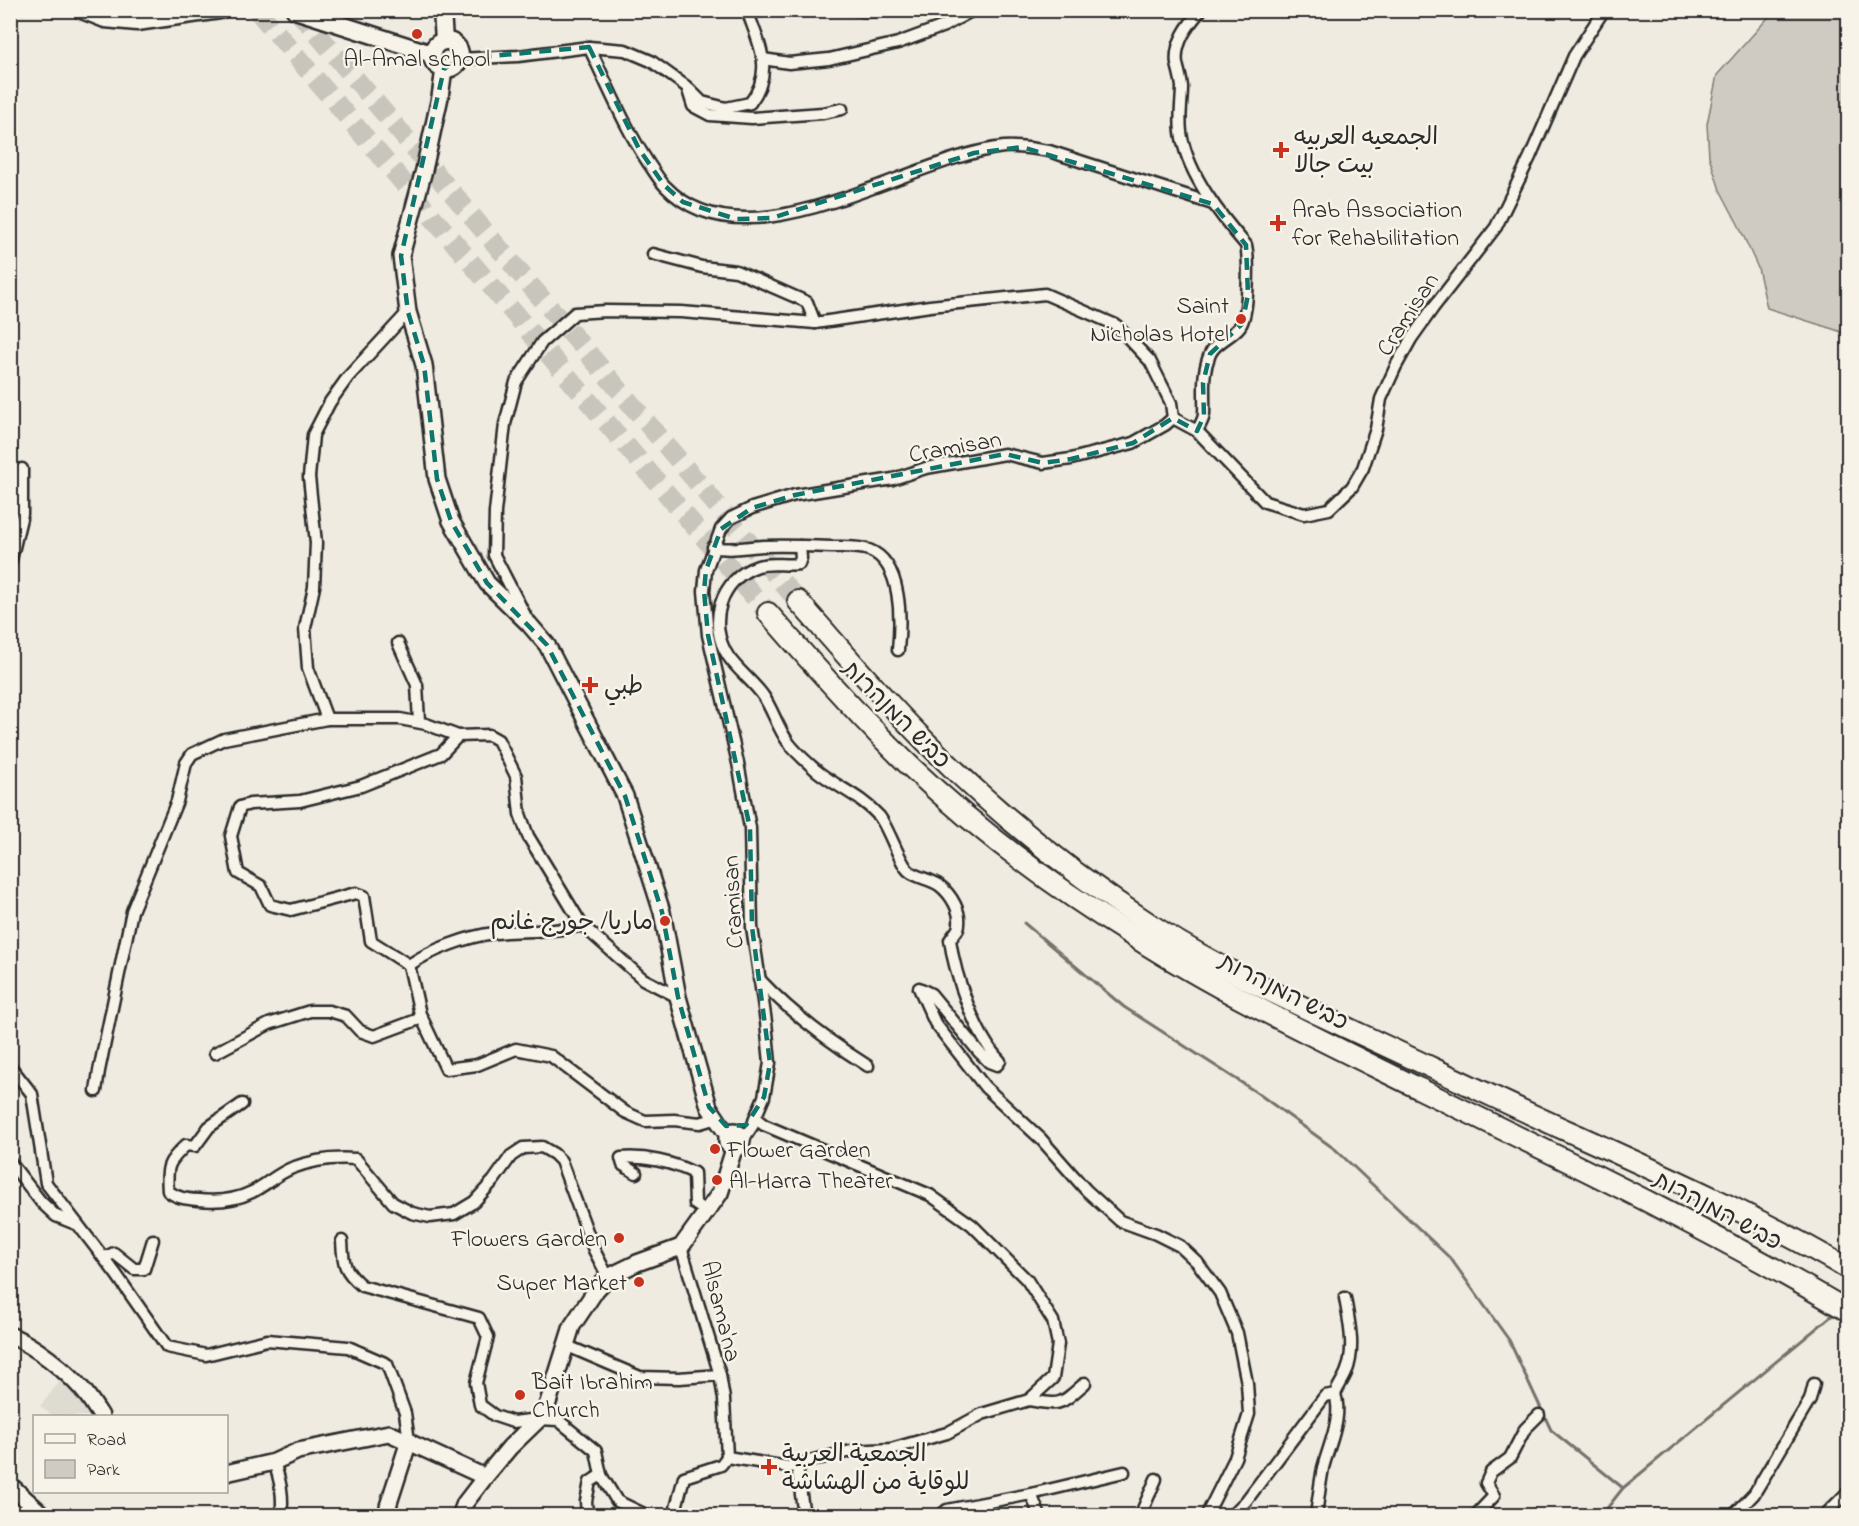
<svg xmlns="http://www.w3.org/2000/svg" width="1859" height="1526" font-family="'Indie Flower','Playpen Sans Arabic','Playpen Sans Hebrew',sans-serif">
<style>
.built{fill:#dedbd1}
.green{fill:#cfcbc2;stroke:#7d7b76;stroke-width:1.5}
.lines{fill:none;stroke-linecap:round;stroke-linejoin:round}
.stream{stroke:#74726e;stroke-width:3}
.highway-tunnel{stroke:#c8c5bc;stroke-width:20;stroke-dasharray:20 10;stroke-linecap:butt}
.street-casing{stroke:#2b2b2b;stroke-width:15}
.secondary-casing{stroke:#2b2b2b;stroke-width:20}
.primary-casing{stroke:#2b2b2b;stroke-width:21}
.highway-casing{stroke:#2b2b2b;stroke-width:24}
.street{stroke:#f7f3e8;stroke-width:10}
.secondary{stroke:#f7f3e8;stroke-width:15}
.primary{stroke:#f7f3e8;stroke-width:16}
.highway{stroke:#f7f3e8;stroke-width:20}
.marked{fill:none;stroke:#0f766e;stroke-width:4.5;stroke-dasharray:12 8;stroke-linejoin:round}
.poi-dot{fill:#c8321e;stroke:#f7f3e8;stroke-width:2}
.labels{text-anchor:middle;stroke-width:5;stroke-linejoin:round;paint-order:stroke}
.poi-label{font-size:24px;fill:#2b2b2b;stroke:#f7f3e8;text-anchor:start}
.street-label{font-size:24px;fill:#2b2b2b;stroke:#f7f3e8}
</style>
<rect width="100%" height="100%" fill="#efebe0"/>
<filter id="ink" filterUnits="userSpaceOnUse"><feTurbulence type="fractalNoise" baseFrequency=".0167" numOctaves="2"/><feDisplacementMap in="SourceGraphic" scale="12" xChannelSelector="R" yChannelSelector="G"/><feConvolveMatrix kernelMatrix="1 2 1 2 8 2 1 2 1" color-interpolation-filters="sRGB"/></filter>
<g filter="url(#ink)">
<path class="built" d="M 66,1374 L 92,1416 L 53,1416 L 40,1406 Z"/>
<g class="green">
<path d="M 842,11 L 899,11 C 880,20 861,22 842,11 Z"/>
<path d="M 1774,11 L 1848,11 L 1848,339 L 1842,332 L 1767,308 L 1758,268 L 1738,224 L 1720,190 L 1709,156 L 1707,124 L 1717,75 Z"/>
</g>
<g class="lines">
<g class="stream">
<path d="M 1024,923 L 1124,1007 L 1256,1092 L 1336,1150 L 1451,1259 L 1509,1340 L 1551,1430 L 1623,1488"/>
<path d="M 1601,1516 L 1623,1488 L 1835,1313"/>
</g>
<g class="highway-tunnel">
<path d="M 257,10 L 768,613"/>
<path d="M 297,10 L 798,601"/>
</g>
<g class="street-casing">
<g id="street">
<path d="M 589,47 C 608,86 625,128 649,164 C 654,171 659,180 665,186 C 747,273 908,157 1004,147 C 1020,146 1034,149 1049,151 L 1213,204"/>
<path d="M 459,59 L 518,56 L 589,47 L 625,50 L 651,61 L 687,87 L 702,102 L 726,108 L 750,103 C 775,70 759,45 747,10"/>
<path d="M 763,59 L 789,63 L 829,59 L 898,43 L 944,26 L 973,10"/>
<path d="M 688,90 L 693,106 L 710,115 L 752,118 L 823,113 L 842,109"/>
<path d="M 653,254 L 702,267 L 736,271 L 807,302 L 815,323"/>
<path d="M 1197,431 C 1200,425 1204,419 1204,414 C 1205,393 1201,375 1210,354 C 1215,342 1232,337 1240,326 C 1249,315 1249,259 1246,245 C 1220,215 1190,177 1182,138 C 1178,120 1182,104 1182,87 C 1181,78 1179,72 1177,64 C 1174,43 1188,25 1201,10"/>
<path d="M 800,546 L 801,558 L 799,564 C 785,566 771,562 758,566 C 720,578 707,624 728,656 C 738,671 754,682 764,697 C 773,711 778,728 788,742 C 795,752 807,762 817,771 C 837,787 861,796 879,816 C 889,828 900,865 910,872 C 918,878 930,879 939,885 C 951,894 963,913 958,929 C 956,932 952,937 950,940 C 955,976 975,1035 1000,1061 L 997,1065 L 989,1062 L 979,1052 L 931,994 L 919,988 L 935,1023 L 985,1087 L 1041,1139 L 1086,1190 L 1120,1221 L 1156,1234 L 1180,1246 L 1197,1262 L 1220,1293 L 1237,1333 L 1247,1383 L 1249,1414 L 1235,1458 L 1206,1516"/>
<path d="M 713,547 C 729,551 746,547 763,546 C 786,545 809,546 832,547 C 844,547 858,546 869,550 C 903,563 901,621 898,650"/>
<path d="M 10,564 L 22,514 L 22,469"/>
<path d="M 525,615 L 494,555 L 495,512 L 505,424 L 516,382 L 542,342 L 575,313 L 606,311 L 681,312 L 815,323 L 930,306 L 1045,294 L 1116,325 L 1150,361 L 1171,403 L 1173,418"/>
<path d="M 398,643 L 417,685 L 419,722"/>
<path d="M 327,719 L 308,668 L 305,628 L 314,587 L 316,543 L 309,477 L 313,435 L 330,402 L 348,377 L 408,312"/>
<path d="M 458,736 L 441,754 L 361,786 L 300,801 L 250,804 L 240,807 L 231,836 L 238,873 L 261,886 L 270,905 L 291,910 L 356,893 L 364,896 L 371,941 L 409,965 L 420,1014 L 446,1069 L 477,1065 L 516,1049 L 551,1056 L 625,1112 L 645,1121 L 674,1120 L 700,1123 L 717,1118"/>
<path d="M 409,965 C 431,950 468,936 495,933 C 524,930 554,933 582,925"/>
<path d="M 759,979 C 791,1013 828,1041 868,1066"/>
<path d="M 215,1053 L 269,1024 L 310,1011 L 329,1011 L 346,1016 L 360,1031 L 374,1036 L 422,1018"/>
<path d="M 10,1066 L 32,1094 L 46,1183 L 116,1274 L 167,1347 L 206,1355 L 267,1340 L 348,1347 L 387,1364 L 405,1413 L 409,1441"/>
<path d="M 96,1091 L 99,1071 L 132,911 L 177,801 L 186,763 L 192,754 L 224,739 L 327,719 L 400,719 L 426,724 L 458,736 L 489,735 L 498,740 L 516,776 L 520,814 L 528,836 L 582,925 L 643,979 L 678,997"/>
<path d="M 242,1104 L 209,1127 L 195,1146 L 186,1145 C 168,1162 166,1166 168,1191 C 177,1198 186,1199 198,1200 C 217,1202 234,1201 252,1192 C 266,1185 277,1174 292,1168 C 313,1160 333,1157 356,1159 L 393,1203 L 412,1213 L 430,1217 L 454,1214 L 474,1202 L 494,1180 L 511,1156 L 523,1148 L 542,1147 L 554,1154 L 561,1161 L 594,1250 L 608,1277"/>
<path d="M 743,1140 L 753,1125 L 755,1118 L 764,1097 L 770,1063 L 766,1022 L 752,927 L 750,828 L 738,763 L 708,635 L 704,591 L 706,570 L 721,529 L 731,518 L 752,508 L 795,495 L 893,479 L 926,468 L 1005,454 L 1043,463 L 1071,459 L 1133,443 L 1165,425 L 1173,418 L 1197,431 L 1265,502 L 1304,514 L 1329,509 L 1352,487 L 1363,468 L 1376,429 L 1381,399 L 1396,366 L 1411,339 L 1433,308 L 1496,227 L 1530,157 L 1574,56 L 1604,10"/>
<path d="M 10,1162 L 41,1202 L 56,1216 L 76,1224"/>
<path d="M 636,1173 L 623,1165 L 621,1158 C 645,1156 672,1162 694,1173 L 695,1204 L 707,1212"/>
<path d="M 342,1241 C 343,1264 344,1271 362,1286 L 479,1318 L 488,1337 L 476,1383 L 480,1405 L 495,1416 L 513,1422 L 539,1419 L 558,1420 L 596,1451 L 601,1475 L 617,1501 L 648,1516"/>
<path d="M 104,1258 L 114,1253 L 134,1269 L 144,1269 L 153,1240"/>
<path d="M 565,1345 L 640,1377 L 679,1378 L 720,1375 L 681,1247"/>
<path d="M 720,1375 L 724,1399 L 727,1457 L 788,1467 L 797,1466 L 813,1460 L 851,1451 L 891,1449 L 947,1433 L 982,1414 L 1029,1400 L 1053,1378 L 1058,1344 L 1053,1321 L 1027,1280 L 972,1225 L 930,1195 L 764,1125 L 755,1118"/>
<path d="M 1029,1400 C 1062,1406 1060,1405 1085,1383"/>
<path d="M 274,1462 C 280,1480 284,1496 281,1516"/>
<path d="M 797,1466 L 804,1516"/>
<path d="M 1031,1494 L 1040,1516"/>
<path d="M 587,1516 L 586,1501 L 590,1482 L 601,1475"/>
<path d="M 674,1516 L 684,1477 L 721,1465 L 727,1457"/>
<path d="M 940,1516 L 947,1510 L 1031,1494 L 1124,1472"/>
<path d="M 1140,1516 L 1156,1479"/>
<path d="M 1231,1516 L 1246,1501 L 1325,1396 L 1335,1394 C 1338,1387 1343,1380 1346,1373 C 1356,1349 1349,1322 1345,1298"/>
<path d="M 1316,1516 C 1318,1500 1320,1484 1323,1468 C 1329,1444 1343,1418 1335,1394"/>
<path d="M 1475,1516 L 1494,1496 L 1486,1483 L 1491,1472 L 1510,1458 L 1525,1429 L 1539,1415"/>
<path d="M 1733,1516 L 1754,1494 L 1810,1400 L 1814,1384"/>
<path d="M 1824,1516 L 1848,1492"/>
</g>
</g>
<g class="secondary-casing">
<g id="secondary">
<path d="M 444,69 L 440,97 L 424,170 L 401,256 L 408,312 L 424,365 L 437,479 L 451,521 L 487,583 L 529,624 L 547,645 L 625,796 L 662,912 L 678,997 L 709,1107 L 727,1134 L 727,1143 L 734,1149"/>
<path d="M 727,1134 L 734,1131 L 743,1136 L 741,1146 L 734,1149"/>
<path d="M 10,1335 C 36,1347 63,1368 82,1389 C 90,1398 95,1407 101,1416"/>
<path d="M 226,1473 L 274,1462 L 298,1451 L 389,1433 L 485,1477"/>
<path d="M 10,1485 L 44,1516"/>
<path d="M 392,1516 L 388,1506 L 409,1441"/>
<path d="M 460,1516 L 465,1503 L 485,1477 L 510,1447 L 539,1419 L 547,1406 L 572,1326 L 596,1290 L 608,1277 L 637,1263 L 681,1247 L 720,1193 L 734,1149"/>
</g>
</g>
<g class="primary-casing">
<g id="primary">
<path d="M 82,10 L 105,19 L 137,22 L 220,10"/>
<path d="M 295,10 L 432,54"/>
<path d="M 442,10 L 444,41"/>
<circle cx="446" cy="55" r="14"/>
</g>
</g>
<g class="highway-casing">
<g id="highway">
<path d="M 798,601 C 840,648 881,697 925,741 C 995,812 1073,875 1156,928 C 1220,969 1290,1001 1358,1033 C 1429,1066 1499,1100 1570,1132 C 1665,1175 1759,1217 1848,1269"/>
<path d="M 768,613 C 814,666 860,718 910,766 C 977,830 1054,887 1133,936 C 1225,995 1323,1041 1420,1089 C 1565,1160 1710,1229 1848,1311"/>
</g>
</g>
<use href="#street" class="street"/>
<use href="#secondary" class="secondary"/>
<use href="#primary" class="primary"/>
<use href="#highway" class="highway"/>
</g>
</g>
<path class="marked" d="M 589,47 L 639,149 L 664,185 L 683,202 L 736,219 L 772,218 L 974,153 L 1022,147 L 1213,204 L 1246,245 L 1248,295 L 1242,324 L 1210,354 L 1203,383 L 1204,416 L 1197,431 L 1173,418 L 1133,443 L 1071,459 L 1043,463 L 1005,454 L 795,495 L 752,508 L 721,529 L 706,570 L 704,591 L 708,635 L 750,828 L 752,927 L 770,1063 L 764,1097 L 746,1125 L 726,1126 L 709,1107 L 678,997 L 662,912 L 625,796 L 547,645 L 487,583 L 451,521 L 437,479 L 424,365 L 408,312 L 401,256 L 444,69 L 459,59 Z"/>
<g class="poi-dot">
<circle cx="417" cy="34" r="6"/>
<path d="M1278 141h6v6h6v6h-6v6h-6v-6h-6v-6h6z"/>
<path d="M1275 214h6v6h6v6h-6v6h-6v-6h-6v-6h6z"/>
<circle cx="1241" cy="319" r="6"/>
<path d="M587 676h6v6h6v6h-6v6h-6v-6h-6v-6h6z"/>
<circle cx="665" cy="921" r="6"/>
<circle cx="715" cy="1149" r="6"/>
<circle cx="717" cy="1180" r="6"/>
<circle cx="619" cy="1238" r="6"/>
<circle cx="639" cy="1282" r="6"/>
<circle cx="520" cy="1395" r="6"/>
<path d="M766 1458h6v6h6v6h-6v6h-6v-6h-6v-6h6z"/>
</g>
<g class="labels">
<g class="poi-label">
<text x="417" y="66" text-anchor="middle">Al-Amal school</text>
<text x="1294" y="144">الجمعيه العربيه<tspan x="1294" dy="28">بيت جالا</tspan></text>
<text x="1292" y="217">Arab Association<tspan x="1292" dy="28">for Rehabilitation</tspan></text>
<text x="1229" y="313" text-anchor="end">Saint<tspan x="1229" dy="28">Nicholas Hotel</tspan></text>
<text x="604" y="693">طبي</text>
<text x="653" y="929" text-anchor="end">ماريا/ جورج غانم</text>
<text x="727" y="1157">Flower Garden</text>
<text x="729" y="1188">Al-Harra Theater</text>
<text x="607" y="1246" text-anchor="end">Flowers Garden</text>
<text x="627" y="1290" text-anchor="end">Super Market</text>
<text x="532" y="1389">Bait Ibrahim<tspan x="532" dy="28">Church</tspan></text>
<text x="782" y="1461">الجمعية العربية<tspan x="782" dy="28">للوقاية من الهشاشة</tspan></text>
</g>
<g class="street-label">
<text transform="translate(1407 314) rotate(-57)" y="8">Cramisan</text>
<text transform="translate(955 446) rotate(-10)" y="8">Cramisan</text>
<text transform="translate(897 714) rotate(45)" y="8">כביש המנהרות</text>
<text transform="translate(732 902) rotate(-93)" y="8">Cramisan</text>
<text transform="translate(1284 991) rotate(27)" y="8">כביש המנהרות</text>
<text transform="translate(1718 1210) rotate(28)" y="8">כביש המנהרות</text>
<text transform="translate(722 1311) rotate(76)" y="8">Alsama'na</text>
</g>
</g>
<rect width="1859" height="1526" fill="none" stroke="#f7f3e8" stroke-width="36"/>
<rect x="18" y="18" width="1823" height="1490" fill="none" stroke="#2b2b2b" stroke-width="2" filter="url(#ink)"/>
<rect x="33" y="1415" width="195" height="78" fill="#f7f3e8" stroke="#a5a39c" stroke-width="1.5"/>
<rect x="45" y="1434" width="30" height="9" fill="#f7f3e8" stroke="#a5a39c" stroke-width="1.5"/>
<text x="87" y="1445" font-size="18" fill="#2b2b2b">Road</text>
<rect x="45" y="1460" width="30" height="18" fill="#cfcbc2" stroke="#a5a39c" stroke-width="1.5"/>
<text x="87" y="1475" font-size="18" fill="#2b2b2b">Park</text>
</svg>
